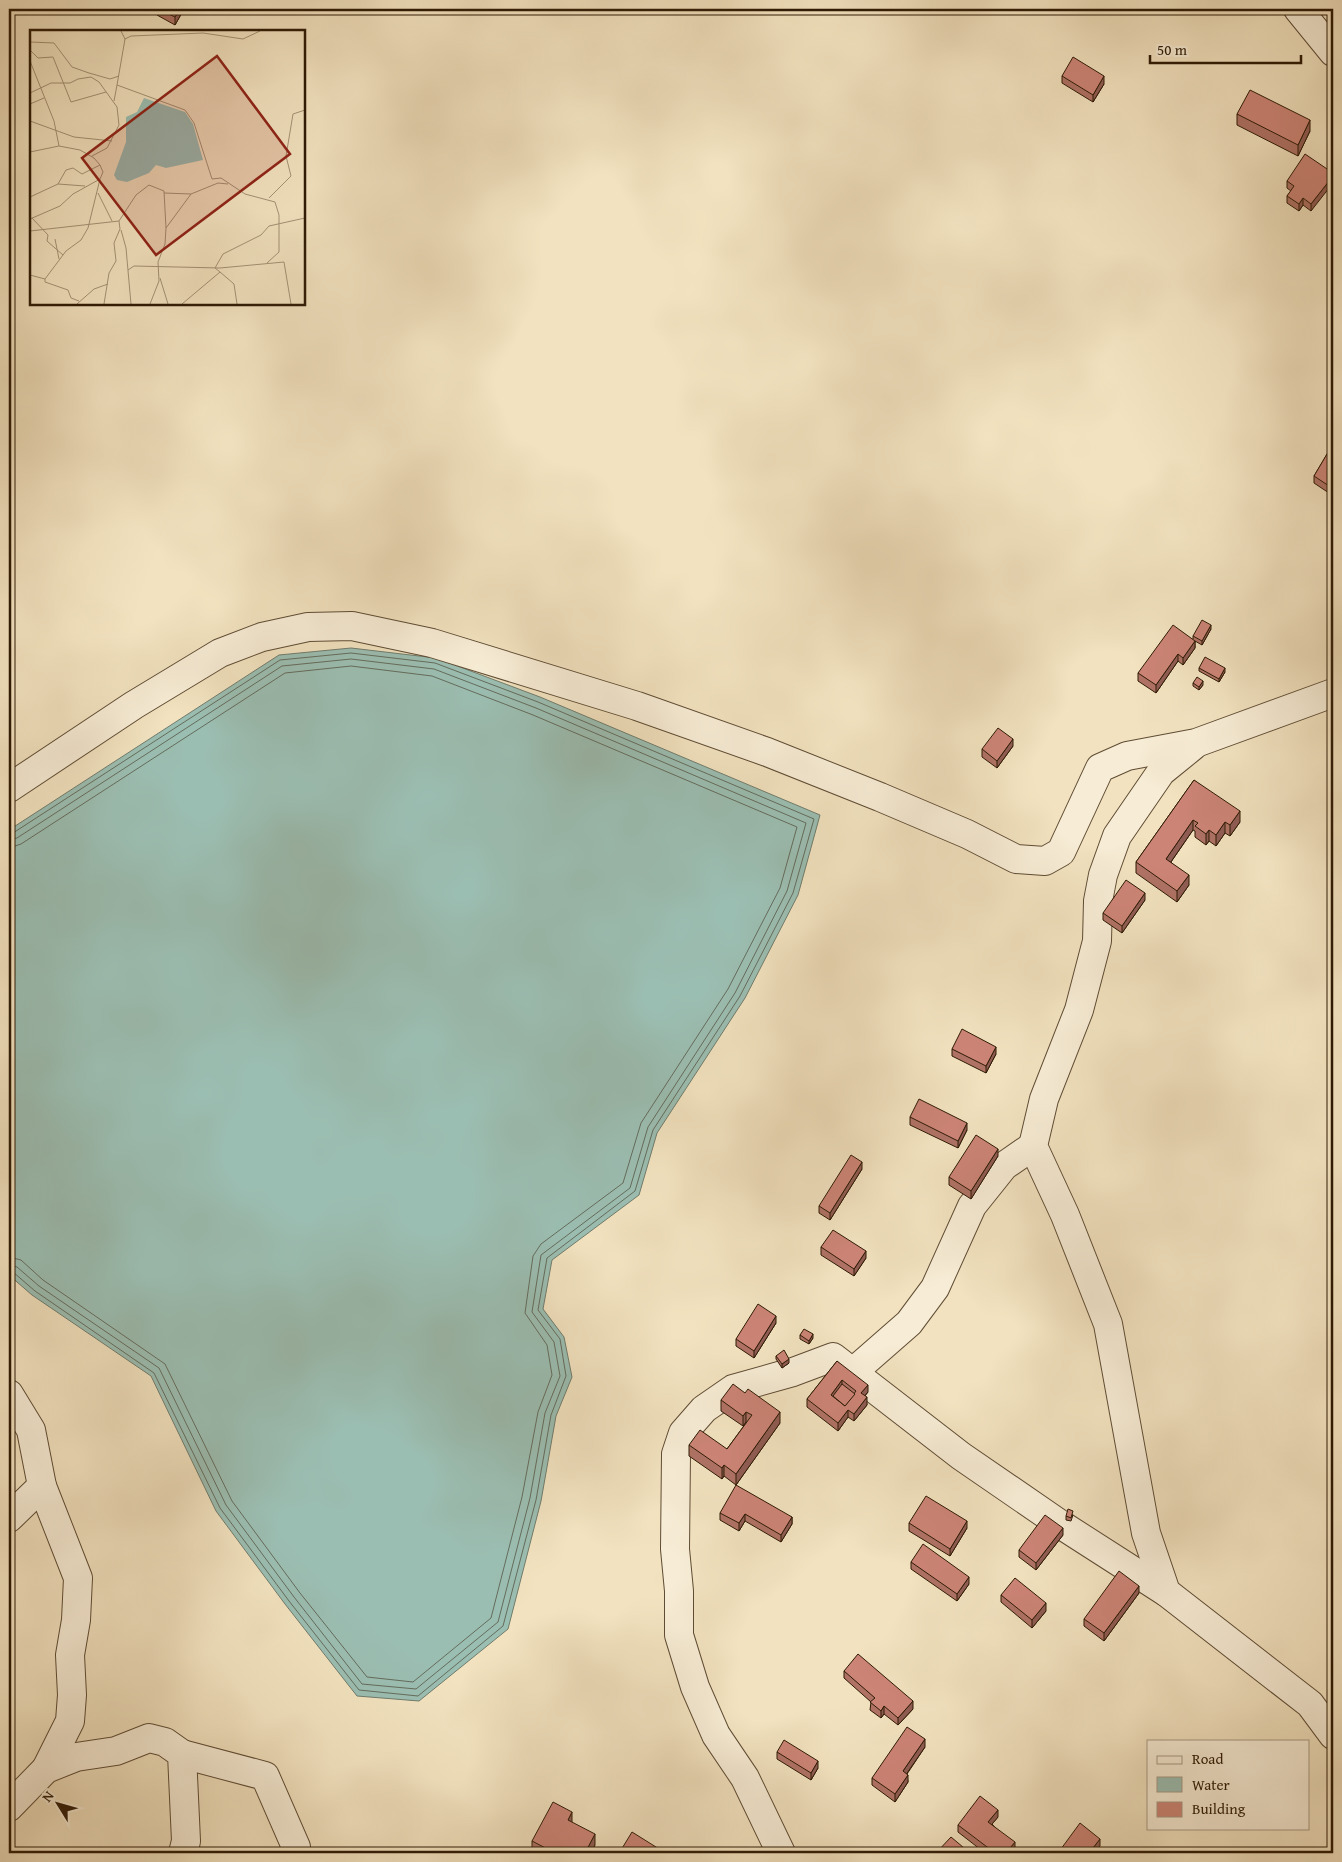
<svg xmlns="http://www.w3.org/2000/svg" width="1342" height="1862" font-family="'Gentium Book Plus',serif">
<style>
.water{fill:#9bbeb2;stroke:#6f7c6d}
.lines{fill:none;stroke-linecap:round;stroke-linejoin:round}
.shore{stroke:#646c5c;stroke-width:1}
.minor-casing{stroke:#5f4c34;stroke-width:30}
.minor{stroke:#f7ecd5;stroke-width:28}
.wall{fill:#af7265;stroke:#2e1a05}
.shaded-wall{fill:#8f5c53;stroke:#2e1a05}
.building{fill:#cc8476;stroke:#2e1a05;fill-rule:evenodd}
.inset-road{fill:none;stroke:#a49275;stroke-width:1}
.view{fill:#8f2418;fill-opacity:0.15;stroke:#8f2418;stroke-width:2.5}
.inset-edge{fill:none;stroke:#2e1a05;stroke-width:2.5}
</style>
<rect width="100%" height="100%" fill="#f2e2bf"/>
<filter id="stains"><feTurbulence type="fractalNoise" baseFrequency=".004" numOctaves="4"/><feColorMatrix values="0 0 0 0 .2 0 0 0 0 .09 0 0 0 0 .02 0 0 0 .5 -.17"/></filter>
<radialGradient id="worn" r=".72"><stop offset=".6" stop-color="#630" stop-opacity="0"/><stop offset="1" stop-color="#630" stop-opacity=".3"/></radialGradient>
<path class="water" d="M 351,648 L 436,658 L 540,697 L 820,815 L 798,895 L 745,998 L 657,1133 L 639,1195 L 552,1260 L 543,1309 L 564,1337 L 572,1377 L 556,1416 L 541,1501 L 508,1629 L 419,1701 L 357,1696 L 285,1604 L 216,1511 L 151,1376 L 32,1295 L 9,1275 L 9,830 L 279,655 Z"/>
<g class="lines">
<g class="shore">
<path d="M 9,834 L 13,833 L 280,660 L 351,653 L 435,663 L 538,702 L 814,819 L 793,893 L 740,996 L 653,1130 L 635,1191 L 547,1258 L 538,1310 L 560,1339 L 566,1376 L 551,1415 L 536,1500 L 503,1626 L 418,1696 L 359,1690 L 289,1601 L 220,1508 L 154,1373 L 35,1291 L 13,1272 L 9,1271"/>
<path d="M 9,840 L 17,838 L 282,666 L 351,659 L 434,669 L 536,708 L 806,823 L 787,891 L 735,993 L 648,1127 L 630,1188 L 541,1255 L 532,1312 L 554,1342 L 560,1376 L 545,1413 L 530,1498 L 498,1622 L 416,1689 L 362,1684 L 294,1597 L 226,1505 L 159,1368 L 39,1286 L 17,1267 L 9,1265"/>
<path d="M 9,848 L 21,844 L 285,673 L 351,666 L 432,676 L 533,715 L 797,827 L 780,888 L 728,989 L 641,1123 L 623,1183 L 541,1244 L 533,1256 L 525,1313 L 547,1345 L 552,1375 L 538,1412 L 522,1497 L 491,1618 L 413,1682 L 367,1677 L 300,1593 L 232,1501 L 165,1364 L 43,1280 L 21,1260 L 9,1257"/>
</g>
<g class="minor-casing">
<g id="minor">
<path d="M 1298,9 L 1333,52"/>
<path d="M 1193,746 L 1161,772 L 1117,836 L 1103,875 L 1098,901 L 1097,941 L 1079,1010 L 1044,1099 L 1033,1146 L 1065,1215 L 1108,1324 L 1146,1533 L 1166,1592 L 1310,1704 L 1333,1735"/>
<path d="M 9,788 L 134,705 L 220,653 L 262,637 L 308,627 L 352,626 L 432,643 L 637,706 L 767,752 L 880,797 L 967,834 L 1016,859 L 1045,861 L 1061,852 L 1100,768 L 1127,756 L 1196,743 L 1333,693"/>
<path d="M 853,1372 L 909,1323 L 935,1288 L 972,1206 L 1004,1166 L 1033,1146"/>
<path d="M 9,1394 L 31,1430 L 42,1486 L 78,1578 L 76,1620 L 70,1655 L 72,1695 L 70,1721 L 46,1769"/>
<path d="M 9,1518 L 42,1486"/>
<path d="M 182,1754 L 265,1776 L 296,1847 L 294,1853"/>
<path d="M 9,1807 L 46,1769 L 76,1757 L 116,1751 L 149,1738 L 165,1742 L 182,1754 L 186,1841 L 183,1853"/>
<path d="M 781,1853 L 745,1778 L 716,1735 L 695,1687 L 679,1635 L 679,1591 L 675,1549 L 676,1454 L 683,1433 L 704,1409 L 733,1389 L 793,1372 L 833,1357 L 961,1456 L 1060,1524 L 1166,1592"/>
</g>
</g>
<use href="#minor" class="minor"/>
</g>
<g class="wall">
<path d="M 157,9 L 184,9 L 175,25 L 157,15 Z"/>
<path d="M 1062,76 L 1104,84 L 1093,102 L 1062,83 Z"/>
<path d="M 1237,114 L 1310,131 L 1298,156 L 1237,125 Z"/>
<path d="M 1333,173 L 1311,211 L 1303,205 L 1299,211 L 1287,203 L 1287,196 L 1291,191 L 1287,188 L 1287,181 Z"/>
<path d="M 1333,444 L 1332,495 L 1314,483 L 1314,476 Z"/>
<path d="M 1211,629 L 1202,645 L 1195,641 L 1195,648 L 1183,665 L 1178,661 L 1156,693 L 1138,681 L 1138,673 L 1193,639 L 1193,636 Z"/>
<path d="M 1199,668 L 1225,672 L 1219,682 L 1199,671 Z"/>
<path d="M 1193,683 L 1203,685 L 1199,690 L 1193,686 Z"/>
<path d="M 1013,746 L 997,768 L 982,757 L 982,749 Z"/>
<path d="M 1194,780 L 1240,822 L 1230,836 L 1225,833 L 1216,846 L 1209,841 L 1206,845 L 1195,837 L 1195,831 L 1193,830 L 1171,862 L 1189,885 L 1177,902 L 1136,873 L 1136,862 Z"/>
<path d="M 1145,900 L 1122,933 L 1103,920 L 1103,913 Z"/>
<path d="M 952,1049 L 996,1054 L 986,1073 L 952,1056 Z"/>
<path d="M 910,1117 L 967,1130 L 958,1148 L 910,1125 Z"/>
<path d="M 998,1156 L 971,1199 L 949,1185 L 949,1177 Z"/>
<path d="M 862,1169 L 830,1220 L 819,1213 L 819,1206 Z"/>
<path d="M 821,1247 L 866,1258 L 854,1276 L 821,1255 Z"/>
<path d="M 776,1323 L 754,1358 L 736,1346 L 736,1339 Z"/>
<path d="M 800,1335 L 813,1338 L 809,1344 L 800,1339 Z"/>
<path d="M 776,1356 L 789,1363 L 782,1368 L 776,1359 Z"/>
<path d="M 837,1361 L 868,1392 L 865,1396 L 867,1405 L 854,1421 L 848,1417 L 838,1431 L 807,1407 L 807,1399 Z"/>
<path d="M 721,1400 L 780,1423 L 736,1485 L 724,1476 L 722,1479 L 689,1456 L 689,1445 L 727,1449 L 746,1423 L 743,1426 L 721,1411 Z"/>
<path d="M 720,1513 L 792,1517 L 792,1524 L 781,1542 L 745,1521 L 739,1531 L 720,1520 Z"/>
<path d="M 1073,1515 L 1071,1521 L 1066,1520 L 1066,1516 Z"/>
<path d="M 909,1523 L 967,1528 L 950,1556 L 909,1531 Z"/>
<path d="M 1063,1535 L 1036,1570 L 1019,1557 L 1019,1550 Z"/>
<path d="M 911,1562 L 969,1584 L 957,1601 L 911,1569 Z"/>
<path d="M 1139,1593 L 1104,1641 L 1084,1626 L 1084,1619 Z"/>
<path d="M 1001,1595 L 1046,1611 L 1032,1628 L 1001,1602 Z"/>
<path d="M 844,1671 L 913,1709 L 898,1725 L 884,1714 L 881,1718 L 870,1710 L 871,1702 L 844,1678 Z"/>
<path d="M 925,1747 L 907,1774 L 908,1782 L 895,1802 L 872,1785 L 872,1778 Z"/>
<path d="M 777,1752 L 818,1768 L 811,1780 L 777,1759 Z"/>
<path d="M 998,1817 L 992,1824 L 1015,1849 L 1012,1853 L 985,1853 L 958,1832 L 958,1825 Z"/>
<path d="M 572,1822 L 595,1845 L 590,1853 L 534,1853 L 532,1852 L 532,1841 Z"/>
</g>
<g class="shaded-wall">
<path d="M 180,9 L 184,9 L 175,25 L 175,17 Z"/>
<path d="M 1104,76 L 1104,84 L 1093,102 L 1093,95 Z"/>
<path d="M 1310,120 L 1310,131 L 1298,156 L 1298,145 Z"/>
<path d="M 1333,176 L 1333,183 L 1311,211 L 1311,204 Z"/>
<path d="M 1303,198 L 1303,205 L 1299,211 L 1299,204 Z"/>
<path d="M 1211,625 L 1211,629 L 1202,645 L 1202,641 Z"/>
<path d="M 1195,641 L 1195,648 L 1183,665 L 1183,658 Z"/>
<path d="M 1178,654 L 1178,661 L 1156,693 L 1156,685 Z"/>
<path d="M 1225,668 L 1225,672 L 1219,682 L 1219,679 Z"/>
<path d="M 1203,681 L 1203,685 L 1199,690 L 1199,687 Z"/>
<path d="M 1013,739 L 1013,746 L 997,768 L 997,761 Z"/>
<path d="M 1240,811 L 1240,822 L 1230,836 L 1230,825 Z"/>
<path d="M 1193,820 L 1193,830 L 1166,869 L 1166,859 Z"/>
<path d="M 1225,822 L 1225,833 L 1216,846 L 1216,835 Z"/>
<path d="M 1209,830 L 1209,841 L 1206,845 L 1206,834 Z"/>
<path d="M 1189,875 L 1189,885 L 1177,902 L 1177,891 Z"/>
<path d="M 1145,893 L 1145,900 L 1122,933 L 1122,926 Z"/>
<path d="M 996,1047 L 996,1054 L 986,1073 L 986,1066 Z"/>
<path d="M 967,1123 L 967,1130 L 958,1148 L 958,1141 Z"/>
<path d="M 998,1149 L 998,1156 L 971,1199 L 971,1191 Z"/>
<path d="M 862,1162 L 862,1169 L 830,1220 L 830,1213 Z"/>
<path d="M 866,1251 L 866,1258 L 854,1276 L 854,1269 Z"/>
<path d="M 776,1316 L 776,1323 L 754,1358 L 754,1351 Z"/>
<path d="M 813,1334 L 813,1338 L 809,1344 L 809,1341 Z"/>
<path d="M 789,1359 L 789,1363 L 782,1368 L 782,1364 Z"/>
<path d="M 842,1380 L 842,1388 L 833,1400 L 831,1395 Z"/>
<path d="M 868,1385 L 868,1392 L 861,1400 L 861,1393 Z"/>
<path d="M 867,1397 L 867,1405 L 854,1421 L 854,1414 Z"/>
<path d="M 848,1410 L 848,1417 L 838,1431 L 838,1423 Z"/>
<path d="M 746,1412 L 746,1422 L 743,1426 L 743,1416 Z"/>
<path d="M 780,1412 L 780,1423 L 736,1485 L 736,1474 Z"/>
<path d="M 724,1465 L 724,1476 L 722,1479 L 722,1468 Z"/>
<path d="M 745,1514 L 745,1521 L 739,1531 L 739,1523 Z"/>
<path d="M 792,1517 L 792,1524 L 781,1542 L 781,1535 Z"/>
<path d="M 967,1521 L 967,1528 L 950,1556 L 950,1549 Z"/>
<path d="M 1063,1528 L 1063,1535 L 1036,1570 L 1036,1563 Z"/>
<path d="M 969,1577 L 969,1584 L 957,1601 L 957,1594 Z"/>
<path d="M 1139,1586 L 1139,1593 L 1104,1641 L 1104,1633 Z"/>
<path d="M 1046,1603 L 1046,1611 L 1032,1628 L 1032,1620 Z"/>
<path d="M 913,1701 L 913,1709 L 898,1725 L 898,1718 Z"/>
<path d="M 884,1706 L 884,1714 L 881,1718 L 881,1711 Z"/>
<path d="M 925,1739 L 925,1747 L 903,1779 L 903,1771 Z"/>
<path d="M 818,1761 L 818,1768 L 811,1780 L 811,1773 Z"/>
<path d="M 908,1775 L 908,1782 L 895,1802 L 895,1794 Z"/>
<path d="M 998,1810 L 998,1817 L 988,1829 L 988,1822 Z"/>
<path d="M 572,1812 L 572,1823 L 568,1820 Z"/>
<path d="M 595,1834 L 595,1845 L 590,1853 L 585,1853 Z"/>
<path d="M 1100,1839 L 1100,1846 L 1095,1853 L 1089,1853 Z"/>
<path d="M 1015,1842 L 1015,1849 L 1012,1853 L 1006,1853 Z"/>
</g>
<g class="building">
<path d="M 158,9 L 180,9 L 175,17 Z"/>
<path d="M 1073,57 L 1104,76 L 1093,95 L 1062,76 Z"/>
<path d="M 1250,90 L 1310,120 L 1298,145 L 1237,114 Z"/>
<path d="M 1305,154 L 1333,173 L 1333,176 L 1311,204 L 1303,198 L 1299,204 L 1287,196 L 1294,186 L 1287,181 Z"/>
<path d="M 1333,444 L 1333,486 L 1332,488 L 1314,476 Z"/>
<path d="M 1202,620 L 1211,625 L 1202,641 L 1193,636 Z"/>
<path d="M 1173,625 L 1195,641 L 1183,658 L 1178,654 L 1156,685 L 1138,673 Z"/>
<path d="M 1205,657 L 1225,668 L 1219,679 L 1199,668 Z"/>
<path d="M 1197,677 L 1203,681 L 1199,687 L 1193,683 Z"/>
<path d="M 998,728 L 1013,739 L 997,761 L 982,749 Z"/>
<path d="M 1194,780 L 1240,811 L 1230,825 L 1225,822 L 1216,835 L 1209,830 L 1206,834 L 1195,826 L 1198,823 L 1193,820 L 1166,859 L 1189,875 L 1177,891 L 1136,862 Z"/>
<path d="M 1126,880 L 1145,893 L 1122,926 L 1103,913 Z"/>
<path d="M 962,1029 L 996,1047 L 986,1066 L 952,1049 Z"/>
<path d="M 919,1099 L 967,1123 L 958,1141 L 910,1117 Z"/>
<path d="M 976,1135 L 998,1149 L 971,1191 L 949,1177 Z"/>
<path d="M 851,1155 L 862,1162 L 830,1213 L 819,1206 Z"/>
<path d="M 833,1230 L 866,1251 L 854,1269 L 821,1247 Z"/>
<path d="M 758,1304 L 776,1316 L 754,1351 L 736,1339 Z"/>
<path d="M 804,1329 L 813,1334 L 809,1341 L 800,1335 Z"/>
<path d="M 784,1350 L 789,1359 L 782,1364 L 776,1356 Z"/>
<path d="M 837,1361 L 868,1385 L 861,1393 L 867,1397 L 854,1414 L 848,1410 L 838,1423 L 807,1399 ZM 842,1380 L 856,1391 L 845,1406 L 831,1395 Z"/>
<path d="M 733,1384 L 745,1393 L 748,1389 L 780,1412 L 736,1474 L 724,1465 L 722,1468 L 689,1445 L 700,1430 L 727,1449 L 752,1415 L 746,1412 L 743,1416 L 721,1400 Z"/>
<path d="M 842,1384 L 855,1394 L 845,1406 L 833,1396 Z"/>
<path d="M 736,1485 L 792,1517 L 781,1535 L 745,1514 L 739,1523 L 720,1513 Z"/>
<path d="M 926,1496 L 967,1521 L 950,1549 L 909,1523 Z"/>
<path d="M 1068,1509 L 1073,1511 L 1071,1518 L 1066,1516 Z"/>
<path d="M 1045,1515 L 1063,1528 L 1036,1563 L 1019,1550 Z"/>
<path d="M 923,1544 L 969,1577 L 957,1594 L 911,1562 Z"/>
<path d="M 1119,1571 L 1139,1586 L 1104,1633 L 1084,1619 Z"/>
<path d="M 1015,1578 L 1046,1603 L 1032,1620 L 1001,1595 Z"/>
<path d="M 858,1654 L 913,1701 L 898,1718 L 884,1706 L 881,1711 L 870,1702 L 875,1698 L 844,1671 Z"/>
<path d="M 907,1727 L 925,1739 L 903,1771 L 908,1775 L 895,1794 L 872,1778 Z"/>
<path d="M 784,1740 L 818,1761 L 811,1773 L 777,1752 Z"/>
<path d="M 980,1796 L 998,1810 L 988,1822 L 1015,1842 L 1006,1853 L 995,1853 L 958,1825 Z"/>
<path d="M 553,1802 L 572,1812 L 568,1820 L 595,1834 L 585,1853 L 555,1853 L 532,1841 Z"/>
<path d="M 1080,1823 L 1100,1839 L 1089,1853 L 1058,1853 Z"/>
<path d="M 632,1832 L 664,1852 L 663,1853 L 625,1853 L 621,1850 Z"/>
<path d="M 951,1837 L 970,1853 L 936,1853 Z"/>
</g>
<g transform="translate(30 30)">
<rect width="275" height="275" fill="#f2e2bf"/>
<path d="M 114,68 L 155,82 L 163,94 L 173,130 L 136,138 L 126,135 L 119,143 L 97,152 L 87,150 L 84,145 L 96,112 L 96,87 L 107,82 Z" fill="#9bbeb2"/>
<path class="inset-road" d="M 91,1 L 95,9 L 87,55 L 155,80 L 164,93 L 182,149 L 191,148 L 215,164 L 245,172 L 249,185 L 249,222 L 237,233M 95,9 L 101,6 L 173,3 L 213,9 L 230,1M 0,12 L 24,13 L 42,37 L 59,43 L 80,49 L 89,46M 0,20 L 8,28 L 23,27 L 41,72 L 76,62M 0,31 L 24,91 L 29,116M 0,63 L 21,53 L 40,53 L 48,49 L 61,47 L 69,52 L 87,77 L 89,95 L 77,118 L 62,126M 84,71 L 87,55M 0,74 L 14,68M 0,91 L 44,107 L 82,111M 0,122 L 29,116 L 50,120 L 64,128 L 70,135 L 52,144 L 43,138 L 36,140 L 28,154 L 0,167M 28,154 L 55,156M 68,163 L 82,191M 134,163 L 161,164M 239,168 L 261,146 L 256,126 L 263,84 L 275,80M 2,188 L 18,205 L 17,211 L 33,225M 0,189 L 30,176 L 43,164 L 70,149 L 73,142 L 70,135M 91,200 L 96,218 L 101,274M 0,201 L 89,191M 25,209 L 29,229M 98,240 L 104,236 L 190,238 L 254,232 L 261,274M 190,242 L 204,254 L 207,274M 0,245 L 15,249 L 36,221 L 51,210 L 58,198 L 70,149M 130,248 L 138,274M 15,249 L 15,252 L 38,260 L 41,268 L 49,271M 47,274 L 64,259 L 78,254M 74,274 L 79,243 L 86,231 L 84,213 L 90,199 L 89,191 L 106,165 L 119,155 L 134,161 L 136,198M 120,274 L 129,251 L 128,232 L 135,214 L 136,198 L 161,164 L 188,153 L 198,154M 152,274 L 190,242 L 185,238 L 193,224 L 231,205 L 239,196 L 275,188"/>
<path class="view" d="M 187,26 L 260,124 L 126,225 L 52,128 Z"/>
<rect width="275" height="275" class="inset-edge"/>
</g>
<rect width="1342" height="1862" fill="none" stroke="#f2e2bf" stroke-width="30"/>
<rect x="10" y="10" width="1322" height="1842" fill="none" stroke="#2e1a05" stroke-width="2.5"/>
<rect x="15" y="15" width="1312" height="1832" fill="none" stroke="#2e1a05"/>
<rect x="1147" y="1740" width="162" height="90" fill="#f7ecd5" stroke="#a79882"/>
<rect x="1157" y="1756" width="25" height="8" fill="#f7ecd5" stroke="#a79882"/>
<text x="1192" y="1764" font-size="15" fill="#2e1a05">Road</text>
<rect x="1157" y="1777" width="25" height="15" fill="#9bbeb2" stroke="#a79882"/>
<text x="1192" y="1790" font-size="15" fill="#2e1a05">Water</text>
<rect x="1157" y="1802" width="25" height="15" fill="#cc8476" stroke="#a79882"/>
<text x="1192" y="1814" font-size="15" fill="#2e1a05">Building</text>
<g transform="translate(58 1804) rotate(307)" stroke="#f7ecd5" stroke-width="4" paint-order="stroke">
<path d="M0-4L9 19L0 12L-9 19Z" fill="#2e1a05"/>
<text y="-8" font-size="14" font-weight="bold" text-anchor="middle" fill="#2e1a05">N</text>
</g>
<path d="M1150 55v8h151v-8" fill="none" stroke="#2e1a05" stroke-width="2.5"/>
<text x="1157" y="55" font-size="15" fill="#2e1a05" stroke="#f7ecd5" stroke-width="4" paint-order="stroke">50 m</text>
<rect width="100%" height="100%" filter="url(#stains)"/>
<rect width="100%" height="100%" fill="url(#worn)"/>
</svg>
